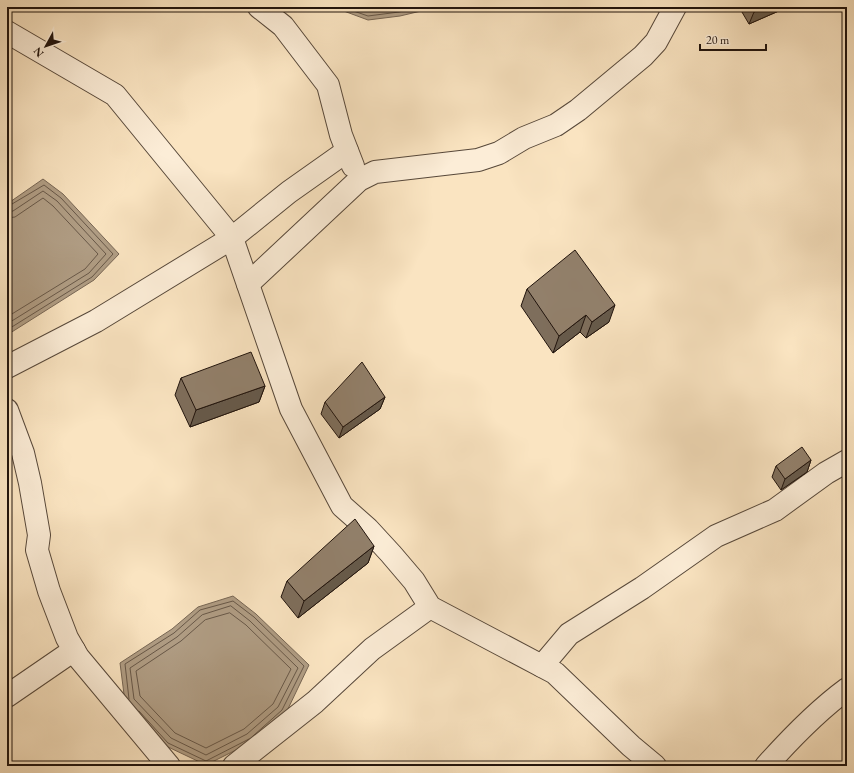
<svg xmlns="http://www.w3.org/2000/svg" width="854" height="773" font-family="'EB Garamond',serif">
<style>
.water{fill:#b09d84;stroke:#776654}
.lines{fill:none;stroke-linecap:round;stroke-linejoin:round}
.shore{stroke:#685848;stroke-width:1}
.minor-casing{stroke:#57483a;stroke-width:24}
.minor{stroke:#fcedd7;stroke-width:22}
.wall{fill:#7e6e5c;stroke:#21140d}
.shaded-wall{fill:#665a4b;stroke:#21140d}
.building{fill:#92806b;stroke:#21140d}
</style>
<rect width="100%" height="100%" fill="#fae4c1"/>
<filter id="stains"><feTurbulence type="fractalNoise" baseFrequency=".005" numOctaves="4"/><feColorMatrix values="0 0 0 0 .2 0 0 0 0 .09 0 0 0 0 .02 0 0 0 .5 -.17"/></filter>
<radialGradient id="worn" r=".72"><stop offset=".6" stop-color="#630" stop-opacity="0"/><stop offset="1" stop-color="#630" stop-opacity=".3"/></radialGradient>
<g class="water">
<path d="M 333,7 L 438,7 L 400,16 L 368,20 Z"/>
<path d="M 43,179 L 63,194 L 119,254 L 94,280 L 7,335 L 7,204 Z"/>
<path d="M 233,596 L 256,614 L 309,665 L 286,713 L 252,742 L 206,765 L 166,746 L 125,702 L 120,663 L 172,629 L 198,607 Z"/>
</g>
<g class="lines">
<g class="shore">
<path d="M 342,7 L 368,16 L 399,12 L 421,7"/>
<path d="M 358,7 L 369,11 L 400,7"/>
<path d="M 7,207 L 44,185 L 61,198 L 113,254 L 92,277 L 7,330"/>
<path d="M 7,212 L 13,211 L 43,191 L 57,201 L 106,254 L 89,273 L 7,324"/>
<path d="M 7,218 L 15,217 L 43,198 L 53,206 L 98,254 L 85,269 L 7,317"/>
<path d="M 231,606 L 250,621 L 298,668 L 278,707 L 247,734 L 206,755 L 171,738 L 134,699 L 130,668 L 177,637 L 202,615 Z"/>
<path d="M 230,613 L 246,625 L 291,669 L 273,704 L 244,729 L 206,748 L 175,733 L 140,696 L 136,671 L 181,641 L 205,620 Z"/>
<path d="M 129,699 L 125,664 L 174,633 L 200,610 L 233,601 L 254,617 L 304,666 L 282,710 L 253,736"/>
<path d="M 139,711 L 168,743 L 206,761 L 249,739"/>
</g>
<g class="minor-casing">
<g id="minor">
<path d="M 259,7 L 283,26 L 328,85 L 341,135 L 353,166"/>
<path d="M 7,32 L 115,95 L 232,238 L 291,409 L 342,506 L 368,529 L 391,554 L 414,581 L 430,607 L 555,673 L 631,746 L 655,766"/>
<path d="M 248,284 L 359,180 L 375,172 L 478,160 L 499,153 L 524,138 L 556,125 L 578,110 L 643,56 L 656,42 L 675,7"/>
<path d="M 7,367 L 96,321 L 232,238 L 289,192 L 347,151"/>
<path d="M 7,410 L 23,453 L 30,483 L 39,535 L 37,550 L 49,591 L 67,638 L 78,657 L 169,766"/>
<path d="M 542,666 L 569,634 L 642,588 L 716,536 L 775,510 L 826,473 L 847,461"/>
<path d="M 7,696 L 74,650"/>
<path d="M 234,766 L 315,702 L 372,649 L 430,607"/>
<path d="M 766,766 C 791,738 817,711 847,689"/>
</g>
</g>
<use href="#minor" class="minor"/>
</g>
<g class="wall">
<path d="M 739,7 L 782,7 L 781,10 L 749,24 Z"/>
<path d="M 527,289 L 609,322 L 586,338 L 580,332 L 553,353 L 521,306 Z"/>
<path d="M 181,378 L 265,386 L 259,402 L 190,427 L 175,395 Z"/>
<path d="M 385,397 L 380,409 L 339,438 L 321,414 L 325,402 Z"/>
<path d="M 811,460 L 807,472 L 781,490 L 772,477 L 776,466 Z"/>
<path d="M 374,546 L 368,563 L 298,618 L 281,597 L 287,581 Z"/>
</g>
<g class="shaded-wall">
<path d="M 766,7 L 782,7 L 781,10 L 749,24 L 754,12 Z"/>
<path d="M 615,305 L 609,322 L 586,338 L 592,322 Z"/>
<path d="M 586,315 L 580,332 L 553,353 L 559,336 Z"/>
<path d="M 265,386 L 259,402 L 190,427 L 196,410 Z"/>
<path d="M 385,397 L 380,409 L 339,438 L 343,427 Z"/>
<path d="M 811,460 L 807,472 L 781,490 L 785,479 Z"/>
<path d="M 374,546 L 368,563 L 298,618 L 304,601 Z"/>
</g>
<g class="building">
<path d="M 750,7 L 766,7 L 754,12 Z"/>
<path d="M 575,250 L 615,305 L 592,322 L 586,315 L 559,336 L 527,289 Z"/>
<path d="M 251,352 L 265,386 L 196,410 L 181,378 Z"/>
<path d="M 362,362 L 385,397 L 343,427 L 325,402 Z"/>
<path d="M 802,447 L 811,460 L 785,479 L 776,466 Z"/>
<path d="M 355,519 L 374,546 L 304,601 L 287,581 Z"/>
</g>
<rect width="854" height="773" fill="none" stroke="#fae4c1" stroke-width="24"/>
<rect x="8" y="8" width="838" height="757" fill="none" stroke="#21140d" stroke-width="2"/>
<rect x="12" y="12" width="830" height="749" fill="none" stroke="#21140d"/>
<g transform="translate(46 46) rotate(230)" stroke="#fcedd7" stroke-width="3" paint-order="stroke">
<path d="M0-3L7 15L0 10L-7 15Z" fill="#21140d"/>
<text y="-6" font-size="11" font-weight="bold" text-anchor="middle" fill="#21140d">N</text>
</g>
<path d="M700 44v6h66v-6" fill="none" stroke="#21140d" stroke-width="2"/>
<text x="706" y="44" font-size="12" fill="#21140d" stroke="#fcedd7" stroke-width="3" paint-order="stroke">20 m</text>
<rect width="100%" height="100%" filter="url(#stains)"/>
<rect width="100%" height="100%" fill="url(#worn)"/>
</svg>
